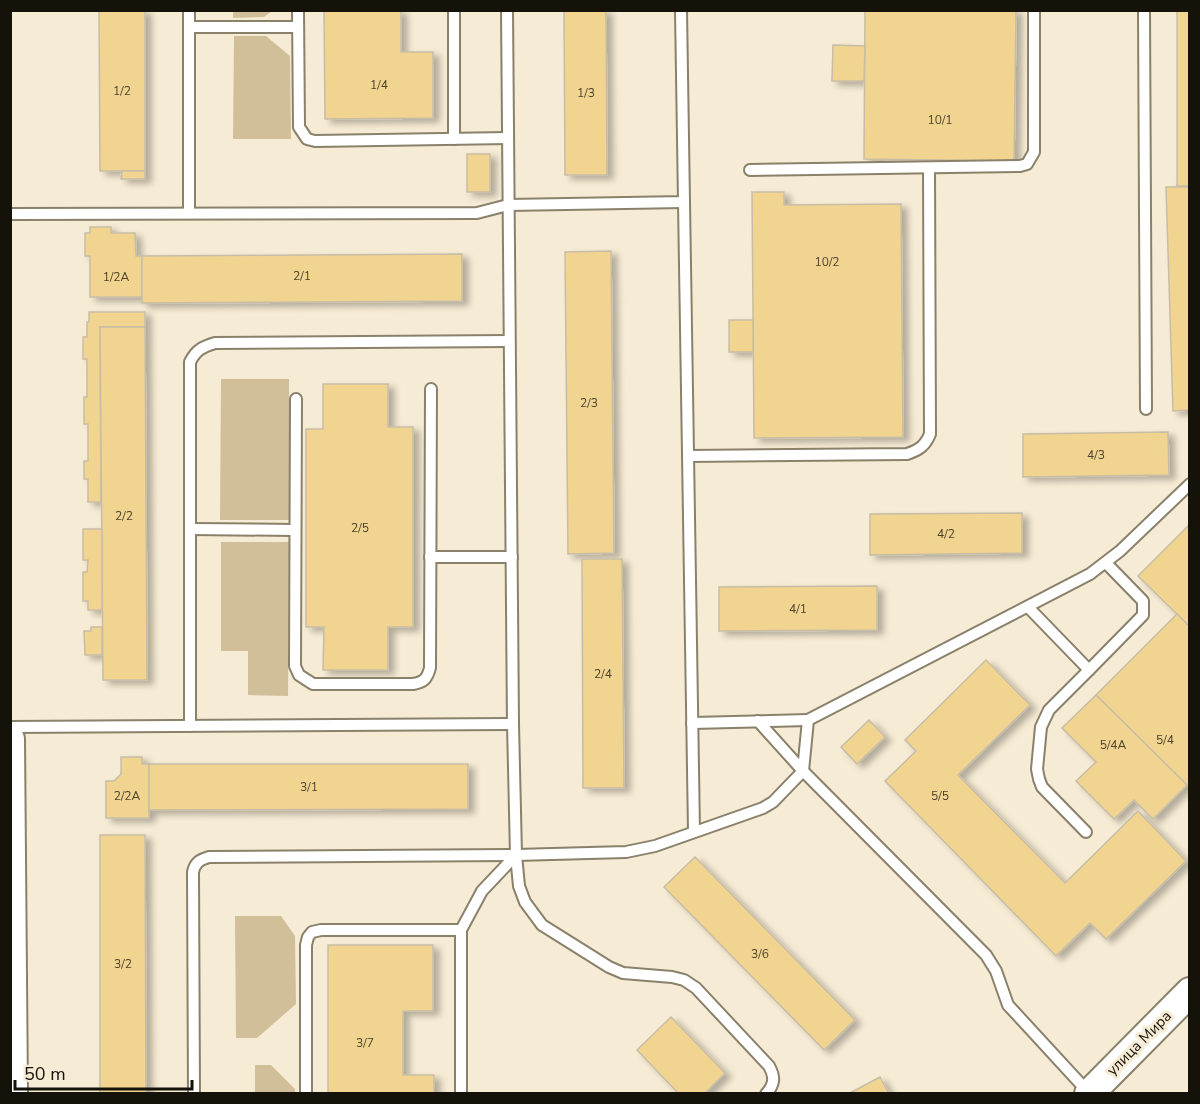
<svg xmlns="http://www.w3.org/2000/svg" width="1200" height="1104" font-family="'Nunito Sans',sans-serif">
<style>
.green{fill:#d0bf98}
.building{fill:#f2d491;stroke:#c7bda6;stroke-width:1.5;filter:url(#shadow)}
.lines{fill:none;stroke-linecap:round;stroke-linejoin:round}
.lane-casing{stroke:#8a816b;stroke-width:14}
.secondary-casing{stroke:#8a816b;stroke-width:32}
.lane{stroke:#fff;stroke-width:10}
.secondary{stroke:#fff;stroke-width:28}
.labels{text-anchor:middle;stroke-width:6;stroke-linejoin:round;paint-order:stroke}
.number-label{font-size:12px;fill:#4c422c}
.street-label{font-size:15px;fill:#15120a;stroke:#f6ebd4}
</style>
<defs>
<filter id="shadow"><feDropShadow dx="6" dy="4" stdDeviation="3" flood-color="#0004"/></filter>
</defs>
<rect width="100%" height="100%" fill="#f6ebd4"/>
<g class="green">
<path d="M 233,11 L 233,10 L 272,11 L 264,17 L 233,18 Z"/>
<path d="M 234,36 L 266,36 L 290,56 L 291,139 L 233,139 Z"/>
<path d="M 221,379 L 289,379 L 289,520 L 220,520 Z"/>
<path d="M 221,542 L 289,542 L 288,696 L 248,695 L 248,651 L 221,651 Z"/>
<path d="M 235,916 L 281,916 L 295,936 L 296,1004 L 257,1038 L 236,1038 Z"/>
<path d="M 255,1065 L 271,1065 L 295,1089 L 295,1093 L 255,1093 Z"/>
</g>
<g class="building">
<path d="M 99,10 L 145,10 L 145,171 L 100,171 Z"/>
<path d="M 324,10 L 401,10 L 401,52 L 433,52 L 433,118 L 325,119 Z"/>
<path d="M 564,10 L 606,10 L 607,175 L 565,175 Z"/>
<path d="M 865,10 L 1016,10 L 1014,161 L 864,159 Z"/>
<rect x="1177" y="10" width="13" height="176"/>
<path d="M 833,45 L 865,46 L 864,81 L 832,81 Z"/>
<rect x="467" y="154" width="23" height="38"/>
<path d="M 122,171 L 145,171 L 145,179 L 121,179 Z"/>
<path d="M 1166,187 L 1190,187 L 1190,410 L 1173,411 Z"/>
<path d="M 752,192 L 784,192 L 784,205 L 901,204 L 903,437 L 754,438 Z"/>
<path d="M 90,227 L 111,227 L 111,233 L 135,233 L 136,256 L 142,256 L 142,297 L 90,297 L 90,256 L 85,256 L 85,233 L 90,233 Z"/>
<path d="M 611,251 L 614,553 L 568,554 L 565,252 Z"/>
<path d="M 462,254 L 462,301 L 142,303 L 142,256 Z"/>
<path d="M 89,312 L 145,312 L 145,327 L 100,327 L 101,502 L 88,502 L 88,479 L 84,479 L 84,461 L 88,461 L 88,424 L 84,424 L 84,397 L 87,397 L 87,359 L 83,359 L 83,337 L 87,337 L 87,322 L 89,322 Z"/>
<rect x="729" y="320" width="24" height="32"/>
<path d="M 100,327 L 145,327 L 147,680 L 103,680 Z"/>
<path d="M 323,384 L 388,384 L 388,427 L 413,427 L 413,627 L 388,627 L 388,670 L 323,670 L 324,627 L 306,627 L 306,429 L 323,429 Z"/>
<path d="M 1168,432 L 1169,475 L 1023,477 L 1023,434 Z"/>
<path d="M 1022,513 L 1022,553 L 870,555 L 870,514 Z"/>
<path d="M 1190,524 L 1190,627 L 1138,576 Z"/>
<path d="M 83,529 L 102,529 L 102,610 L 88,610 L 88,601 L 83,601 L 83,572 L 87,572 L 88,560 L 83,560 Z"/>
<path d="M 582,559 L 622,559 L 624,788 L 583,788 Z"/>
<path d="M 877,586 L 877,630 L 719,631 L 719,587 Z"/>
<path d="M 1177,614 L 1190,627 L 1190,788 L 1096,695 Z"/>
<path d="M 91,627 L 102,627 L 102,655 L 85,655 L 84,631 L 91,631 Z"/>
<path d="M 986,660 L 1030,705 L 958,775 L 1065,883 L 1138,811 L 1186,861 L 1106,939 L 1090,923 L 1056,956 L 885,781 L 916,751 L 905,740 Z"/>
<path d="M 1096,695 L 1187,785 L 1153,819 L 1134,800 L 1114,819 L 1076,781 L 1096,762 L 1062,728 Z"/>
<path d="M 869,720 L 885,737 L 857,764 L 841,747 Z"/>
<path d="M 121,757 L 142,757 L 142,764 L 149,764 L 149,818 L 106,818 L 106,781 L 114,781 L 121,774 Z"/>
<path d="M 149,764 L 468,764 L 468,809 L 149,810 Z"/>
<path d="M 100,835 L 145,835 L 146,1094 L 100,1094 Z"/>
<path d="M 695,857 L 855,1020 L 824,1050 L 664,887 Z"/>
<path d="M 328,945 L 433,945 L 433,1011 L 403,1011 L 403,1075 L 434,1075 L 434,1094 L 328,1094 Z"/>
<path d="M 671,1017 L 725,1073 L 704,1094 L 679,1094 L 637,1050 Z"/>
<path d="M 880,1077 L 889,1094 L 848,1094 Z"/>
</g>
<g class="lines">
<g class="lane-casing">
<g id="lane">
<path d="M 298,10 L 299,127 L 307,139 L 315,141 L 508,138"/>
<path d="M 454,10 L 454,139"/>
<path d="M 507,10 L 513,724 L 516,855 L 519,886 L 525,902 L 542,925 L 609,967 L 623,973 L 672,977 L 684,980 L 696,988 L 769,1066 C 775,1077 775,1084 766,1094"/>
<path d="M 1144,10 L 1146,409"/>
<path d="M 189,27 L 298,27"/>
<path d="M 750,170 L 1020,166 L 1027,164 L 1034,152 L 1034,10"/>
<path d="M 684,202 L 694,832"/>
<path d="M 189,213 L 189,10"/>
<path d="M 10,214 L 477,213 L 508,205 L 684,202 L 681,10"/>
<path d="M 296,399 L 295,666 L 299,675 L 313,684 L 413,684 C 424,682 427,679 430,668 L 431,389"/>
<path d="M 688,456 L 907,454 C 919,450 925,446 930,434 L 929,168"/>
<path d="M 191,529 L 295,530"/>
<path d="M 430,557 L 512,557"/>
<path d="M 1028,607 L 1089,670 L 1049,710 L 1041,727 L 1037,769 L 1039,779 L 1042,787 L 1086,832"/>
<path d="M 1089,670 L 1143,615 L 1143,601 L 1106,563"/>
<path d="M 758,721 L 803,771 L 808,720 L 1090,574 L 1120,551 L 1190,484"/>
<path d="M 692,723 L 808,720"/>
<path d="M 190,726 L 190,362 C 196,350 202,347 215,343 L 509,341"/>
<path d="M 10,727 L 513,724"/>
<path d="M 461,930 L 482,891 L 516,855"/>
<path d="M 194,1094 L 193,872 C 195,863 199,860 209,857 L 516,855 L 626,852 L 655,846 L 763,808 L 773,802 L 803,771 L 986,955 L 996,971 L 1008,1005 L 1089,1093"/>
<path d="M 306,1094 L 306,945 L 308,937 L 312,932 L 321,930 L 461,930 L 461,1094"/>
</g>
</g>
<g class="secondary-casing">
<g id="secondary">
<path d="M 10,739 L 13,1094"/>
<path d="M 1089,1094 L 1190,992"/>
</g>
</g>
<use href="#lane" class="lane"/>
<use href="#secondary" class="secondary"/>
</g>
<g class="labels">
<g class="number-label">
<text x="379" y="89">1/4</text>
<text x="122" y="95">1/2</text>
<text x="586" y="97">1/3</text>
<text x="940" y="124">10/1</text>
<text x="827" y="266">10/2</text>
<text x="302" y="280">2/1</text>
<text x="116" y="281">1/2А</text>
<text x="589" y="407">2/3</text>
<text x="1096" y="459">4/3</text>
<text x="124" y="520">2/2</text>
<text x="360" y="532">2/5</text>
<text x="946" y="538">4/2</text>
<text x="798" y="613">4/1</text>
<text x="603" y="678">2/4</text>
<text x="1165" y="744">5/4</text>
<text x="1113" y="749">5/4А</text>
<text x="309" y="791">3/1</text>
<text x="127" y="800">2/2А</text>
<text x="940" y="800">5/5</text>
<text x="760" y="958">3/6</text>
<text x="123" y="968">3/2</text>
<text x="365" y="1047">3/7</text>
</g>
<g class="street-label">
<text transform="translate(1139 1043) rotate(-45)" y="5">улица Мира</text>
</g>
</g>
<rect width="1200" height="1104" fill="none" stroke="#15120a" stroke-width="24"/>
<path d="M15 1080v9h177v-9" fill="none" stroke="#15120a" stroke-width="3"/>
<text x="24" y="1080" font-size="18" fill="#15120a" stroke="#f6ebd4" stroke-width="4.5" paint-order="stroke">50 m</text>
</svg>
